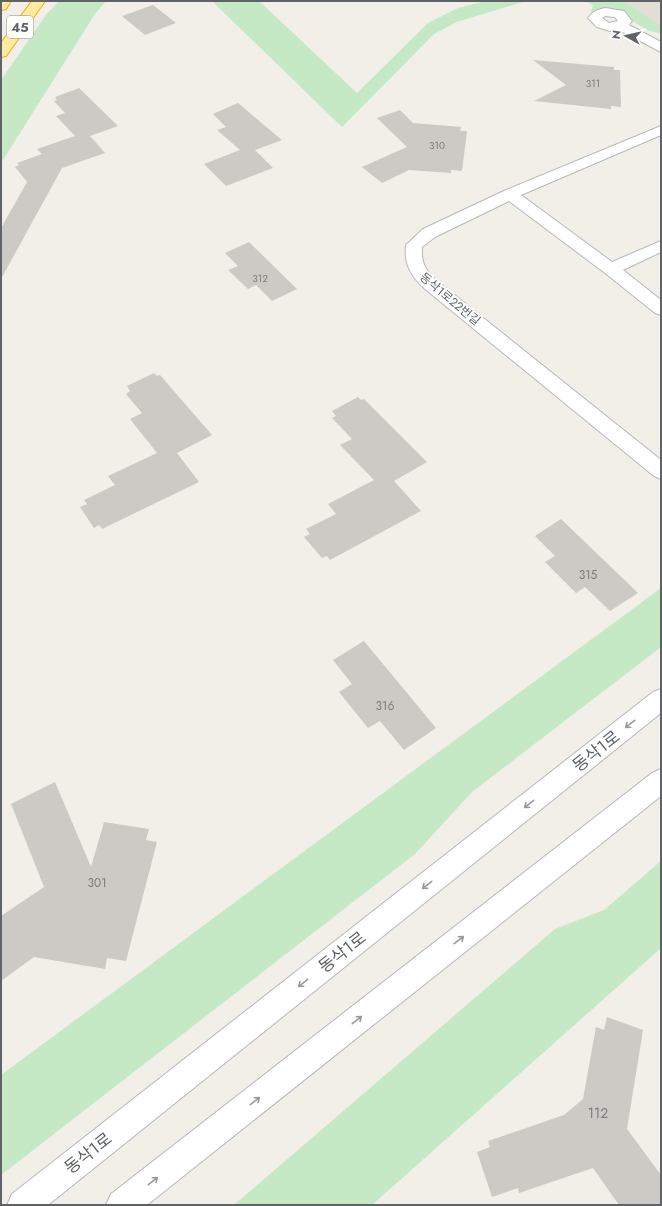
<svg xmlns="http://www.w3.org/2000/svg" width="662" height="1206" font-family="Jost,'Noto Sans KR',sans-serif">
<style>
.education{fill:#e1ded6}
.green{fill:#c5e8c5}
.building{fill:#cccac5}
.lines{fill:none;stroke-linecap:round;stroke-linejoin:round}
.minor-casing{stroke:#b5b8bc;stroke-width:2}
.tertiary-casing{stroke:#b5b8bc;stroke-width:2}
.trunk-casing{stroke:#f9ab00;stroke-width:2}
.minor{fill:#fff;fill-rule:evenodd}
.tertiary{fill:#fff;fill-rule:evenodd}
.trunk{fill:#feeaa1;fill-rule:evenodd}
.oneway{stroke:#979a9d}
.labels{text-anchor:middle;stroke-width:4;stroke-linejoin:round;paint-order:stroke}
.far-number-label{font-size:10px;fill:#7a7d7f}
.far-street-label{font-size:12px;fill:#5f6368;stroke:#fff}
.number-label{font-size:12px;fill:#7a7d7f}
.shield{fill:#fff;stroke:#8f9295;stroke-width:1}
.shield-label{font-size:13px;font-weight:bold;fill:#5f6368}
.near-number-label{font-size:14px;fill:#7a7d7f}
.near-street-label{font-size:17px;fill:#5f6368;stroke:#fff}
</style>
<rect width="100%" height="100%" fill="#f1efe8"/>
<path class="education" d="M 624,1 L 661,1 L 661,26 Z"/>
<g class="green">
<path d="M 59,1 L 106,1 L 95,14 L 1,163 L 1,80 L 46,15 Z"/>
<path d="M 212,1 L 259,1 L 357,93 L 428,23 L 458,8 L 486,1 L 526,1 L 457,22 L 434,34 L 342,127 Z"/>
<path d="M 585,1 L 624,1 L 661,26 L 661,33 C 633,32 627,0 590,15 L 593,5 Z"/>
<path d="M 661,588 L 661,647 L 472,792 L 415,854 L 1,1175 L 1,1075 Z"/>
<path d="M 661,861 L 661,948 L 372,1205 L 234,1205 L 555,929 L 604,910 Z"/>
</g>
<g class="building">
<path d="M 153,5 L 176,23 L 145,35 L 122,16 Z"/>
<path d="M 533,60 L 614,67 L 614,70 L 620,70 L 621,107 L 611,106 L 611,109 L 534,101 L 566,85 Z"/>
<path d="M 79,88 L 118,126 L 90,136 L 105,153 L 62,168 L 1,279 L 1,228 L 27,182 L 15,167 L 19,165 L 17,163 L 42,154 L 37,149 L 75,136 L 56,116 L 65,113 L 54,101 L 57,100 L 55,97 Z"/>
<path d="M 238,103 L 282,140 L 255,150 L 273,168 L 226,186 L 204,164 L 240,150 L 217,130 L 226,127 L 213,114 Z"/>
<path d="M 400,110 L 413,123 L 461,127 L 460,131 L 467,131 L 462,171 L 451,170 L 451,173 L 409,170 L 382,183 L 362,167 L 407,147 L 377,118 Z"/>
<path d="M 249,242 L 297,289 L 272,301 L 256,285 L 248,289 L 228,270 L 238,266 L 225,253 Z"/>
<path d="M 154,373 L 157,376 L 160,375 L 212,435 L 177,453 L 199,482 L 102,529 L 99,525 L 94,528 L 80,507 L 87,504 L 84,500 L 115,485 L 108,476 L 157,453 L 130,419 L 142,413 L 126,394 L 130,391 L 127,386 Z"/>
<path d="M 358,397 L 361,400 L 364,399 L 427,462 L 394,481 L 421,511 L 330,560 L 327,556 L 322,558 L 304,537 L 310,534 L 306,529 L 336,514 L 328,504 L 374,480 L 340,445 L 352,439 L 332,418 L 336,416 L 332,411 Z"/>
<path d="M 561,519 L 638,593 L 610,611 L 585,587 L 576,593 L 545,562 L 555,556 L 535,536 Z"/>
<path d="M 364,641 L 436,728 L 404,750 L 380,721 L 368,728 L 339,692 L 352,684 L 333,660 Z"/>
<path d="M 55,782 L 91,867 L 104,822 L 149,829 L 146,840 L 157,842 L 126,961 L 107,958 L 105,969 L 34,957 L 1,981 L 1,916 L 44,887 L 11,804 Z"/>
<path d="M 607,1017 L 643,1030 L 627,1129 L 661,1175 L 661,1205 L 619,1205 L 593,1168 L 519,1193 L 518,1188 L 492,1197 L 477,1152 L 490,1147 L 488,1141 L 564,1115 L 583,1099 L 596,1027 L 604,1030 Z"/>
</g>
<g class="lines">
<g class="minor-casing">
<g id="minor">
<path d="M 605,8 L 624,11 L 632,21 L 629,25 L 661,42 L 661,52 L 619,30 L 610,31 L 597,27 L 588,18 C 593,11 597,10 605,8 ZM 605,16 L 615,17 L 618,21 L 609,23 L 602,18 Z"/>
<path d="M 661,126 L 661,135 L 521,195 L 612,262 L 661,241 L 661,252 L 623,270 L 661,300 L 661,315 L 655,313 L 605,273 L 509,201 L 435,237 L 422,247 C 421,263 425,270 437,281 L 661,460 L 661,479 L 654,476 L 425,289 C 411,276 404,265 406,245 L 423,229 L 504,191 Z"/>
</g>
</g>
<g class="tertiary-casing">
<g id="tertiary">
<path d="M 661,689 L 661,713 L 48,1205 L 7,1205 L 12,1194 L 653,692 Z"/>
<path d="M 661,769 L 661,796 L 147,1205 L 106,1205 L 111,1194 L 652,773 Z"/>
</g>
</g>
<g class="trunk-casing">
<g id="trunk">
<path d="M 1,1 L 11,1 L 6,9 L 1,10 Z"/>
<path d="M 32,1 L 45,1 L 6,56 L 1,57 L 1,43 Z"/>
</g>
</g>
<use href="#minor" class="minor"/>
<use href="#tertiary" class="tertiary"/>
<use href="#trunk" class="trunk"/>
</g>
<defs><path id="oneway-shaft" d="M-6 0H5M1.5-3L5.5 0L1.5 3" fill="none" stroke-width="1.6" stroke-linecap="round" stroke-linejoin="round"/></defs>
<g class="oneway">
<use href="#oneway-shaft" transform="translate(630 724) rotate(142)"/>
<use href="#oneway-shaft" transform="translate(529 804) rotate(142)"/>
<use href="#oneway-shaft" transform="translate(427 885) rotate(142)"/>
<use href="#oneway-shaft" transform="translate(459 940) rotate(-38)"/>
<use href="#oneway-shaft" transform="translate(303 983) rotate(142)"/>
<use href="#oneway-shaft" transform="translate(357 1020) rotate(-38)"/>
<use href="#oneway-shaft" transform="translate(255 1101) rotate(-38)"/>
<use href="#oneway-shaft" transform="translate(153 1181) rotate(-38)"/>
</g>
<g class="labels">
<g class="far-number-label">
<text x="593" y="87">311</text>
<text x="437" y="149">310</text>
<text x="260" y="282">312</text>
</g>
<g class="far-street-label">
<text transform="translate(450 299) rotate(40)" y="4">동삭1로22번길</text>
</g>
<g class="number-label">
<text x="588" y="579">315</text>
<text x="385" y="710">316</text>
<text x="97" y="887">301</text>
</g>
<rect class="shield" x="7" y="16" width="26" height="22" rx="3"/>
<g class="shield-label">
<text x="20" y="32">45</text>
</g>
<g class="near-number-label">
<text x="598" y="1118">112</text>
</g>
<g class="near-street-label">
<text transform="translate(596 751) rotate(-38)" y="6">동삭1로</text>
<text transform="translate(342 952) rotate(-38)" y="6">동삭1로</text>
<text transform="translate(88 1153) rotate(-38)" y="6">동삭1로</text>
</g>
</g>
<rect width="662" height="1206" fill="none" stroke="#5f6368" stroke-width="4"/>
<g transform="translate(626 36) rotate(278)" stroke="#ffffff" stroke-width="3" paint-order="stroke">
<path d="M0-3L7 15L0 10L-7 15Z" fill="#5f6368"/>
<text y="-6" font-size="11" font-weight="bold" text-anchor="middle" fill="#5f6368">N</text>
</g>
</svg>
